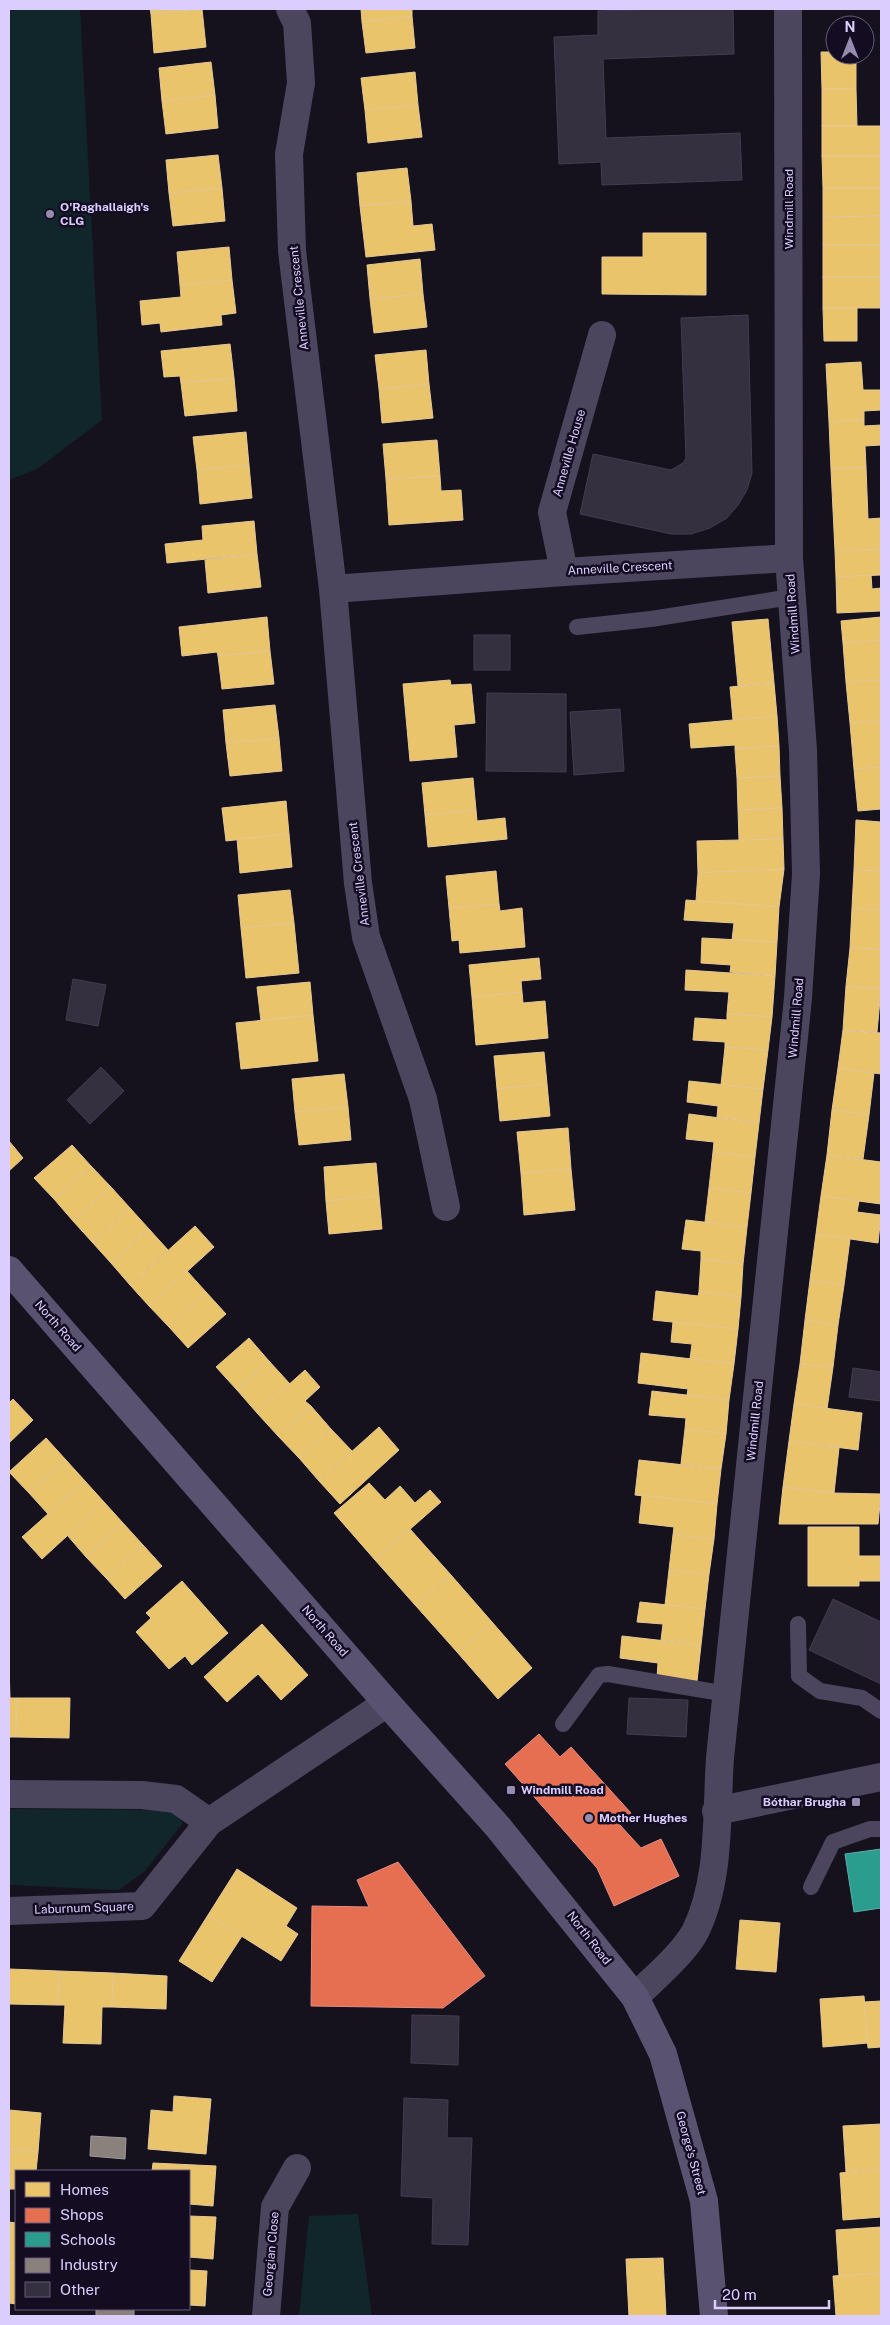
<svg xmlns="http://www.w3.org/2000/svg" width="890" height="2325" font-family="'Public Sans',sans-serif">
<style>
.green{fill:#11262a}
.homes{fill:#e9c46a;stroke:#e5c797}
.shops{fill:#e76f51;stroke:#e38c85}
.schools{fill:#2a9d8f;stroke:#5facb1}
.industry{fill:#8a817c;stroke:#a298a3}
.building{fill:#34303f;stroke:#433c52}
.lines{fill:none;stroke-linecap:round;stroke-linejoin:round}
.service{stroke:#4b465e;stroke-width:16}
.minor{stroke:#4b465e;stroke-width:28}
.tertiary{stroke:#4b465e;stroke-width:28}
.secondary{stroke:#595371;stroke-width:28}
.poi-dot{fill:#968cb0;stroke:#140d22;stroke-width:2}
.labels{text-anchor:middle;stroke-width:5;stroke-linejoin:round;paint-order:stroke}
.poi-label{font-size:12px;font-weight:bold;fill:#dbceff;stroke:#140d22;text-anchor:start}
.street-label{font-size:12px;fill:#dbceff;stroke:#140d22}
</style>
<rect width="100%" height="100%" fill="#15121d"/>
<g class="green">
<path d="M 9,9 L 80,9 L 102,420 L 37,469 L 9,480 Z"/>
<path d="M 9,1809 L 173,1810 L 183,1823 L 144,1872 L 119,1890 L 9,1885 Z"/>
<path d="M 358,2214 L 372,2316 L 299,2316 L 309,2216 Z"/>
</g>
<g class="homes">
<path d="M 150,9 L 200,9 L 151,14 Z"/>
<path d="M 202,9 L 206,47 L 154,53 L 151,14 Z"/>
<path d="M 361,9 L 412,9 L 412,16 L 362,22 Z"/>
<path d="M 412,16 L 415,48 L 366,53 L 362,22 Z"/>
<path d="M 821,52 L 835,52 L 835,55 L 856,55 L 856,89 L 822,89 Z"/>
<path d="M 211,62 L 215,95 L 162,101 L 159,68 Z"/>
<path d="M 415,72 L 418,105 L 365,110 L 361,78 Z"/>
<path d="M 822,89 L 856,89 L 857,126 L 822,126 Z"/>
<path d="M 215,95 L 218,128 L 166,134 L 162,101 Z"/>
<path d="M 418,105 L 422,137 L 368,143 L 365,110 Z"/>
<rect x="822" y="126" width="59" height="30"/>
<path d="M 218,155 L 222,188 L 169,193 L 166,160 Z"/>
<path d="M 822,156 L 881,156 L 881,188 L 823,188 Z"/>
<path d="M 407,168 L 411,201 L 360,206 L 357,173 Z"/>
<path d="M 222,188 L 225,221 L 173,226 L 169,193 Z"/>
<path d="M 823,188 L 881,188 L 881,216 L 823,217 Z"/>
<path d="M 411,201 L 413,226 L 432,224 L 435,250 L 366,257 L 360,206 Z"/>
<path d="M 881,216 L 881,245 L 823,245 L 823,217 Z"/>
<path d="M 643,233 L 706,233 L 706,295 L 602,294 L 602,257 L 643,257 Z"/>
<rect x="823" y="245" width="58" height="32"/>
<path d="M 229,247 L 232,280 L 180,285 L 177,252 Z"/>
<path d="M 420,259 L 423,294 L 370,299 L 367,265 Z"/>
<rect x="823" y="277" width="58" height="31"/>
<path d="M 232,280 L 236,313 L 221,315 L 222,325 L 161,332 L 160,323 L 142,325 L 140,301 L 181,297 L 180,285 Z"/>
<path d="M 423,294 L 427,327 L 374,333 L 370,299 Z"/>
<path d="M 823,308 L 857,308 L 857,341 L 824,341 Z"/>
<path d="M 230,344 L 234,378 L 181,383 L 180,376 L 164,377 L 161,351 Z"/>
<path d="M 426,350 L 429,384 L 379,389 L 375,355 Z"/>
<path d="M 861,362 L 863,390 L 881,390 L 881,410 L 864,411 L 864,420 L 829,422 L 826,364 Z"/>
<path d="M 234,378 L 237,411 L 185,416 L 181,383 Z"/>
<path d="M 429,384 L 433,418 L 382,423 L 379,389 Z"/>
<path d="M 864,420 L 864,426 L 881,425 L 881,445 L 865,446 L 866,467 L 831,469 L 829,422 Z"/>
<path d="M 246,432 L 249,465 L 197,470 L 193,437 Z"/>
<path d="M 437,440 L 440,476 L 386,479 L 383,444 Z"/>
<path d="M 249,465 L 252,498 L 200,504 L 197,470 Z"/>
<path d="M 866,467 L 868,519 L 881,518 L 881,549 L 835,551 L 831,469 Z"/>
<path d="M 440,476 L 441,491 L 461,490 L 463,520 L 389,525 L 386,479 Z"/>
<path d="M 254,521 L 257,554 L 167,563 L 165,544 L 203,540 L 202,526 Z"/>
<path d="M 881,549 L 881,575 L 836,577 L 835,551 Z"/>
<path d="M 257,554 L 261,587 L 208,593 L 205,560 Z"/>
<path d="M 871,575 L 872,589 L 881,588 L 881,611 L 837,613 L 836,577 Z"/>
<path d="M 267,617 L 270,651 L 218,656 L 217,652 L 182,656 L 179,627 Z"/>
<path d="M 881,617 L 881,640 L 843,643 L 841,621 Z"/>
<path d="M 768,619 L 774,683 L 738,686 L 732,622 Z"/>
<path d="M 881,640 L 881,680 L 846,682 L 843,643 Z"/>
<path d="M 270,651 L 274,684 L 222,689 L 218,656 Z"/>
<path d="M 450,680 L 451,685 L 471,684 L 475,723 L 454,725 L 457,757 L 410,761 L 403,684 Z"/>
<path d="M 881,680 L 881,721 L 850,723 L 846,682 Z"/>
<path d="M 774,683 L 777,716 L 733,720 L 730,687 Z"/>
<path d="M 275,705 L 279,738 L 226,743 L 223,710 Z"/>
<path d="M 777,716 L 779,746 L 735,749 L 735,745 L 691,748 L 689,724 Z"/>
<path d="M 881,721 L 881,767 L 854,769 L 850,723 Z"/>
<path d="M 279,738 L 282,771 L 230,776 L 226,743 Z"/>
<path d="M 779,746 L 780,776 L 737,778 L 735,749 Z"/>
<path d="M 881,767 L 881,809 L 858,811 L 854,769 Z"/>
<path d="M 780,776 L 782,808 L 738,810 L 737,778 Z"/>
<path d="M 473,778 L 476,810 L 425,815 L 422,783 Z"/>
<path d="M 286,801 L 289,834 L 226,841 L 222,808 Z"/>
<path d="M 782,808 L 783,839 L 739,840 L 738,810 Z"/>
<path d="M 476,810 L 477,821 L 505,818 L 507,839 L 428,847 L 425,815 Z"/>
<path d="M 856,820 L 881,822 L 881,871 L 854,870 Z"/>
<path d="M 289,834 L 292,867 L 240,873 L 237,839 Z"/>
<path d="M 783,839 L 784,869 L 698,873 L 697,841 Z"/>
<path d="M 784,869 L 779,907 L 696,901 L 698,873 Z"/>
<path d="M 854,870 L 881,871 L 881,910 L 852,908 Z"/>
<path d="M 496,871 L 499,904 L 449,908 L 446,876 Z"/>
<path d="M 290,890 L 294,923 L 241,928 L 238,895 Z"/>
<path d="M 686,900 L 779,907 L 777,942 L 732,940 L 734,923 L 684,920 Z"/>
<path d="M 499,904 L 500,911 L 522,908 L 525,947 L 460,953 L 459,940 L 452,941 L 449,908 Z"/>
<path d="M 852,908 L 881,910 L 881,949 L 850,948 Z"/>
<path d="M 294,923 L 299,973 L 246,978 L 241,928 Z"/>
<path d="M 702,938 L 777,942 L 775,976 L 730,972 L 731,965 L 701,963 Z"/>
<path d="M 850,948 L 881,949 L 881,989 L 846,986 Z"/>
<path d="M 539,958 L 541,979 L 521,981 L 522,992 L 472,997 L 469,965 Z"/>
<path d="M 686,970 L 775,976 L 772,1017 L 727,1014 L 729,992 L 685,990 Z"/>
<path d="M 310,982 L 313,1015 L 261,1021 L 257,987 Z"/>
<path d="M 846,986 L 881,989 L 877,1032 L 843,1030 Z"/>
<path d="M 522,992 L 523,1003 L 545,1001 L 548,1038 L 476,1045 L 472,997 Z"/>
<path d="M 727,1014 L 772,1017 L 768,1050 L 725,1047 L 725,1042 L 693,1040 L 695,1018 L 727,1020 Z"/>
<path d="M 313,1015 L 318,1061 L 241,1069 L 236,1023 Z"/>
<path d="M 843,1030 L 881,1033 L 881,1074 L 838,1068 Z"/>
<path d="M 725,1047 L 768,1050 L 763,1089 L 721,1085 Z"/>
<path d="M 544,1052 L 547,1084 L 497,1089 L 494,1056 Z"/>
<path d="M 838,1068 L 874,1073 L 869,1115 L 832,1110 Z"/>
<path d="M 344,1074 L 348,1107 L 295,1112 L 292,1079 Z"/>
<path d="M 689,1081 L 763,1089 L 759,1123 L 717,1117 L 718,1106 L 687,1102 Z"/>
<path d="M 547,1084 L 550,1116 L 500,1121 L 497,1089 Z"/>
<path d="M 348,1107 L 351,1140 L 299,1145 L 295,1112 Z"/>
<path d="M 832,1110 L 869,1115 L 863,1159 L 827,1155 Z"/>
<path d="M 689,1114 L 759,1123 L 755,1157 L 713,1152 L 714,1142 L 686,1139 Z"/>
<path d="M 568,1128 L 571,1169 L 521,1173 L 517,1132 Z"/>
<path d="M 9,1141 L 23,1158 L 9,1171 Z"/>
<path d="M 72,1145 L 91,1166 L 54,1199 L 34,1178 Z"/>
<path d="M 713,1152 L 755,1157 L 751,1193 L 709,1188 Z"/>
<path d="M 827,1155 L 881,1162 L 881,1204 L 821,1196 Z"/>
<path d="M 376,1163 L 379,1196 L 326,1201 L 324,1167 Z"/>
<path d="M 91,1166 L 111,1187 L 73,1221 L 54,1199 Z"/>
<path d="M 571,1169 L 575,1210 L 524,1215 L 521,1173 Z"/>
<path d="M 111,1187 L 130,1208 L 92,1242 L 73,1221 Z"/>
<path d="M 709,1188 L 751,1193 L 747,1227 L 705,1222 Z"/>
<path d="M 379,1196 L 382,1229 L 329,1234 L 326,1201 Z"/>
<path d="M 821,1196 L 859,1201 L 857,1212 L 881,1215 L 878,1243 L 816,1234 Z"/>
<path d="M 130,1208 L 149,1229 L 111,1263 L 92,1242 Z"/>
<path d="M 686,1220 L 747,1227 L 743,1264 L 701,1259 L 701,1251 L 682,1249 Z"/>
<path d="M 195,1226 L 214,1247 L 149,1306 L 130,1285 Z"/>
<path d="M 149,1229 L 168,1250 L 130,1285 L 111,1263 Z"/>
<path d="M 816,1234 L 850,1239 L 844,1285 L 810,1280 Z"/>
<path d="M 701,1259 L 743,1264 L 741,1297 L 699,1292 Z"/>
<path d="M 187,1271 L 206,1292 L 169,1327 L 149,1306 Z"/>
<path d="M 810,1280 L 844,1285 L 838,1325 L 805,1320 Z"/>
<path d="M 656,1291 L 698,1296 L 699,1292 L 741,1297 L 738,1329 L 653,1320 Z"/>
<path d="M 206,1292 L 226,1314 L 188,1348 L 169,1327 Z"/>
<path d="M 805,1320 L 838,1325 L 833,1367 L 800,1364 Z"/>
<path d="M 673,1322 L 738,1329 L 734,1364 L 690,1359 L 692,1344 L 671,1342 Z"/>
<path d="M 249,1338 L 269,1361 L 237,1390 L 216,1367 Z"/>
<path d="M 641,1353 L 734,1364 L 729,1400 L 687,1395 L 688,1389 L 638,1383 Z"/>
<path d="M 269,1361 L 290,1384 L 257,1413 L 237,1390 Z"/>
<path d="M 800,1364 L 833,1367 L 827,1409 L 794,1404 Z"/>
<path d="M 305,1370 L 320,1387 L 305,1401 L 311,1406 L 278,1436 L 257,1413 Z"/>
<path d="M 652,1391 L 729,1400 L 726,1434 L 685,1429 L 686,1418 L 649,1415 Z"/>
<path d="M 13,1399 L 33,1420 L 9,1443 L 9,1403 Z"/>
<path d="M 794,1404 L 862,1413 L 858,1450 L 789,1441 Z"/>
<path d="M 311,1406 L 331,1429 L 299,1458 L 278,1436 Z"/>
<path d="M 379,1427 L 399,1450 L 340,1504 L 319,1481 Z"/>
<path d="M 331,1429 L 352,1451 L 319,1481 L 299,1458 Z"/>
<path d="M 685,1429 L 726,1434 L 721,1469 L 681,1464 Z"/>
<path d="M 46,1438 L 66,1460 L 29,1493 L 9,1472 Z"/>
<path d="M 789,1441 L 839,1448 L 834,1493 L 783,1487 Z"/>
<path d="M 66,1460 L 85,1481 L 48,1514 L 29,1493 Z"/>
<path d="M 639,1460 L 721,1469 L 717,1504 L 635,1495 Z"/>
<path d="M 85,1481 L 104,1502 L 42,1559 L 22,1537 Z"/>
<path d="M 369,1483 L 385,1500 L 400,1486 L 415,1503 L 430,1490 L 441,1502 L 375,1560 L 334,1513 Z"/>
<path d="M 783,1487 L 834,1493 L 881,1494 L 878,1524 L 779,1524 Z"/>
<path d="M 642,1495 L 717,1504 L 714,1539 L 673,1535 L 674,1527 L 639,1523 Z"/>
<path d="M 104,1502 L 123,1523 L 86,1557 L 67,1535 Z"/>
<path d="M 123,1523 L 143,1545 L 106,1578 L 86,1557 Z"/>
<path d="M 808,1527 L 859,1527 L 859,1556 L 881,1556 L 881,1581 L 859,1581 L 859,1586 L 808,1586 Z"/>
<path d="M 410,1529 L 451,1575 L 416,1606 L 375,1560 Z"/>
<path d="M 673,1535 L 714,1539 L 709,1574 L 669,1570 Z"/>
<path d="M 143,1545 L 162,1566 L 125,1599 L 106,1578 Z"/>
<path d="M 669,1570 L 709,1574 L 705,1609 L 665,1605 Z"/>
<path d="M 451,1575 L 492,1622 L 457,1652 L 416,1606 Z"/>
<path d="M 182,1581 L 228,1633 L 192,1665 L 185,1656 L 169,1669 L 136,1632 L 151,1618 L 146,1613 Z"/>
<path d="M 640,1602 L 705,1609 L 701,1645 L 661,1640 L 663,1624 L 637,1622 Z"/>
<path d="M 492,1622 L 532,1668 L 498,1699 L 457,1652 Z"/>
<path d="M 262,1624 L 308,1675 L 281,1700 L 258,1674 L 227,1702 L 204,1677 Z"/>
<path d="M 622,1636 L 701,1645 L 697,1681 L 657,1677 L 658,1663 L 620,1658 Z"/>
<path d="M 9,1667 L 10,1698 L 17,1698 L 16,1737 L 9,1737 Z"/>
<path d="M 17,1698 L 70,1698 L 69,1738 L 16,1737 Z"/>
<path d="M 237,1869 L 297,1908 L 286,1926 L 298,1934 L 281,1961 L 208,1915 Z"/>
<path d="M 208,1915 L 242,1936 L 212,1982 L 179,1961 Z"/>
<path d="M 740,1920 L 780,1923 L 776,1972 L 736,1969 Z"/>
<path d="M 9,1969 L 59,1971 L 58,2005 L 9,2004 Z"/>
<path d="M 59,1971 L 113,1973 L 112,2007 L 102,2007 L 101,2044 L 63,2043 L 65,2005 L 58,2005 Z"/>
<path d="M 113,1973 L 167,1976 L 166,2009 L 112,2007 Z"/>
<path d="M 864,1996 L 868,2043 L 823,2047 L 820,1999 Z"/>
<path d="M 881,2001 L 881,2047 L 868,2048 L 864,2002 Z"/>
<path d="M 174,2096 L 211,2099 L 206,2154 L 148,2149 L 151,2110 L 173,2112 Z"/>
<path d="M 9,2110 L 41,2113 L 38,2152 L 9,2149 Z"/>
<path d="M 881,2124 L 881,2169 L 846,2172 L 843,2126 Z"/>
<path d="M 9,2149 L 38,2152 L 36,2171 L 16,2171 L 16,2189 L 9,2189 Z"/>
<path d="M 153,2163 L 216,2166 L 213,2206 L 189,2204 L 189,2171 L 152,2171 Z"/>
<path d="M 881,2169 L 881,2217 L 843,2220 L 840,2173 Z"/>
<path d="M 189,2216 L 216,2217 L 213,2259 L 189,2257 Z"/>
<path d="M 9,2222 L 16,2223 L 16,2263 L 9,2263 Z"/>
<path d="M 881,2227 L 881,2273 L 839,2276 L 836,2230 Z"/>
<path d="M 663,2258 L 666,2316 L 629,2316 L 626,2259 Z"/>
<path d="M 9,2263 L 16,2263 L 16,2304 L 9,2303 Z"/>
<path d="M 189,2270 L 207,2271 L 205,2306 L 189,2305 Z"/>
<path d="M 881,2273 L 881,2316 L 836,2316 L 833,2276 Z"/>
</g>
<g class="shops">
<path d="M 539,1734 L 560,1757 L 571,1747 L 631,1813 L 619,1824 L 641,1848 L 661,1839 L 679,1876 L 614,1906 L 597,1868 L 505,1764 Z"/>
<path d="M 398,1862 L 485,1976 L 443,2008 L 311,2006 L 312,1906 L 369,1907 L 357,1880 Z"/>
</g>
<path class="schools" d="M 881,1849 L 881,1908 L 854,1912 L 845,1854 Z"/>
<g class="industry">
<path d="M 91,2136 L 126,2138 L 125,2159 L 90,2156 Z"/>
<rect x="96" y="2309" width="38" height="7"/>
</g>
<g class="building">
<path d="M 661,9 L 733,9 L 734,54 L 603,59 L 606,138 L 740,133 L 742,180 L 602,185 L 601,162 L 559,164 L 554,37 L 598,35 L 598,11 Z"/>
<path d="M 748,315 L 752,473 L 747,490 L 738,505 L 727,518 L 710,528 L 691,534 L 671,534 L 580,514 L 593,454 L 671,470 L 683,463 L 686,458 L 681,318 Z"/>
<rect x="474" y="635" width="36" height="35"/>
<path d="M 487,693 L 566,694 L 566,772 L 486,771 Z"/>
<path d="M 620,709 L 624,771 L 574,775 L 570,712 Z"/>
<path d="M 73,979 L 106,985 L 98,1026 L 66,1020 Z"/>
<path d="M 101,1067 L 124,1091 L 90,1124 L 67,1100 Z"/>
<path d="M 853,1368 L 881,1372 L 881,1401 L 849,1397 Z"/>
<path d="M 833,1599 L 881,1622 L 881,1684 L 809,1650 Z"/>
<path d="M 629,1698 L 688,1700 L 686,1737 L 627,1734 Z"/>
<path d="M 412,2015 L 459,2016 L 458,2065 L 411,2063 Z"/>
<path d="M 404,2098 L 448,2100 L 447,2138 L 472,2138 L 468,2245 L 432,2244 L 433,2198 L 401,2196 Z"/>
</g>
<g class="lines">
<g class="service">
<path d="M 577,627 L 651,619 L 791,597"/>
<path d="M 798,1624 L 799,1676 L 820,1691 L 862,1698 L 881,1711"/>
<path d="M 563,1724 L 599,1675 L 608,1674 L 727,1694"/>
<path d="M 811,1887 L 833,1842 L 870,1829 L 881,1829"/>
</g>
<g class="minor">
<path d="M 290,9 L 297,23 L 301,83 L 289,154 L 292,251 L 333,589 L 358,883 L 366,937 L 423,1099 L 446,1207"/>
<path d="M 564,572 L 552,512 L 602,335"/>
<path d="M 333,589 L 564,572 L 789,558"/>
<path d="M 9,1794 L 142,1795 L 176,1799 L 209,1822"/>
<path d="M 716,1811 L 881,1777"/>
<path d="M 9,1911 L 142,1906 L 209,1822 L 387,1703"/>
<path d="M 266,2316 L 275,2207 L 297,2168"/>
</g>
<path class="tertiary" d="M 635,1997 C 652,1980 684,1953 695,1932 C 721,1880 716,1815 720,1758 L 798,998 L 806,874 L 803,750 L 789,558 L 788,9"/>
<path class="secondary" d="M 9,1270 L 387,1703 L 498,1827 L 635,1997 L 663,2054 L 704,2201 L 714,2316"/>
</g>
<g class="poi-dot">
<circle cx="50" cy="214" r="5"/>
<rect x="506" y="1785" width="10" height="10" rx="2.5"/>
<rect x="851" y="1797" width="10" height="10" rx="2.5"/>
<circle cx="589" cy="1818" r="5"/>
</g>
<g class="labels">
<g class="poi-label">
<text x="60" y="211">O'Raghallaigh's<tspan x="60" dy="14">CLG</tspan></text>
<text x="521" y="1794">Windmill Road</text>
<text x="846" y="1806" text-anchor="end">Bóthar Brugha</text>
<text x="599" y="1822">Mother Hughes</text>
</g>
<g class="street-label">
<text transform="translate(789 209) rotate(-90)" y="4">Windmill Road</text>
<text transform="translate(299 298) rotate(-96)" y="4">Anneville Crescent</text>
<text transform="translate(569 453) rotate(-74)" y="4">Anneville House</text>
<text transform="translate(620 568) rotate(-3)" y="4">Anneville Crescent</text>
<text transform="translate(793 614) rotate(-94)" y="4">Windmill Road</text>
<text transform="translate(359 874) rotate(-97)" y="4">Anneville Crescent</text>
<text transform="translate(796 1018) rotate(-85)" y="4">Windmill Road</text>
<text transform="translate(58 1326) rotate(49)" y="4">North Road</text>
<text transform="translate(755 1421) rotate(-84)" y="4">Windmill Road</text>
<text transform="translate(325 1631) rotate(49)" y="4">North Road</text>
<text transform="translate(84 1908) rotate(-2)" y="4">Laburnum Square</text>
<text transform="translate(589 1938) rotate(52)" y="4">North Road</text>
<text transform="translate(691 2153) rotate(75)" y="4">George's Street</text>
<text transform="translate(271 2254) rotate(-85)" y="4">Georgian Close</text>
</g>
</g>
<rect width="890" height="2325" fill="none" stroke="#dbceff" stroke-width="20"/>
<rect x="15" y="2170" width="175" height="140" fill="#140d22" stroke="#645a7a"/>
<rect x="25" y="2182" width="25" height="15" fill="#e9c46a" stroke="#645a7a"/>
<text x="60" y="2195" font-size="15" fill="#dbceff">Homes</text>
<rect x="25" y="2208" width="25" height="15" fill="#e76f51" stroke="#645a7a"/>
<text x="60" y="2220" font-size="15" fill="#dbceff">Shops</text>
<rect x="25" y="2232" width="25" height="15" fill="#2a9d8f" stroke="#645a7a"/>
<text x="60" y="2245" font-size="15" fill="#dbceff">Schools</text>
<rect x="25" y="2258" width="25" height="15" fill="#8a817c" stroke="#645a7a"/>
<text x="60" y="2270" font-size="15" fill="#dbceff">Industry</text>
<rect x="25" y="2282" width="25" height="15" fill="#34303f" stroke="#645a7a"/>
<text x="60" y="2295" font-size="15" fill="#dbceff">Other</text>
<g transform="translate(850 40)"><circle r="24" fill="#140d22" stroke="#645a7a"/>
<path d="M0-4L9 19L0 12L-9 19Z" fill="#968cb0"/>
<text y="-8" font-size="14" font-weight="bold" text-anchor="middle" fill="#dbceff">N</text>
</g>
<path d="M715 2300v8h114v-8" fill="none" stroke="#dbceff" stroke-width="2.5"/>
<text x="722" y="2300" font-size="15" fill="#dbceff" stroke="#140d22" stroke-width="4" paint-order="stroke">20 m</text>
</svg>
